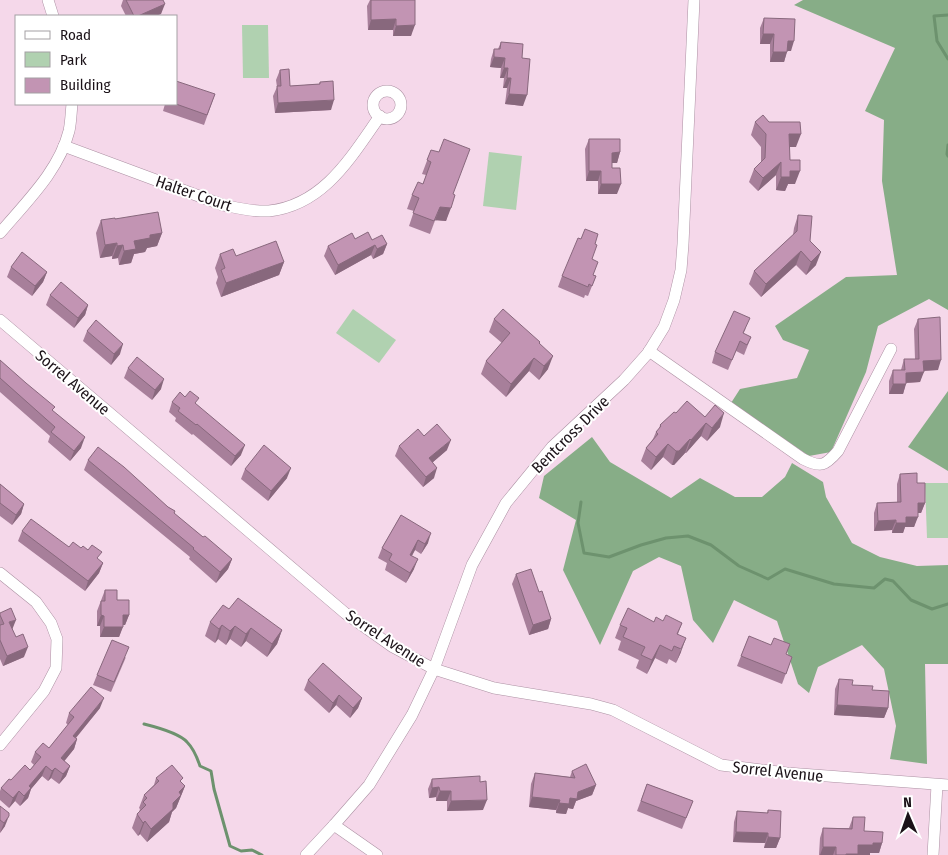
<svg xmlns="http://www.w3.org/2000/svg" width="948" height="855" font-family="'Fira Sans Condensed',sans-serif">
<style>
.green{fill:#b0d1b0}
.forest{fill:#87ad87}
.lines{fill:none;stroke-linecap:round;stroke-linejoin:round}
.stream{stroke:#6d926e;stroke-width:3}
.minor-casing{stroke:#ac91a3;stroke-width:12}
.minor{stroke:#fff;stroke-width:11}
.wall{fill:#a77f9a}
.shaded-wall{fill:#88687d}
.building{fill:#c294b3;stroke:#88687d}
.labels{text-anchor:middle;stroke-width:4;stroke-linejoin:round;paint-order:stroke}
.street-label{font-size:16px;fill:#1b1218;stroke:#fff}
</style>
<rect width="100%" height="100%" fill="#f5d8ea"/>
<g class="green">
<path d="M 242,25 L 268,25 L 269,78 L 243,78 Z"/>
<path d="M 489,152 L 522,156 L 516,210 L 483,206 Z"/>
<path d="M 353,309 L 396,340 L 379,363 L 336,333 Z"/>
<path d="M 925,483 L 948,483 L 948,538 L 927,538 Z"/>
</g>
<g class="forest">
<path d="M 803,0 L 948,0 L 948,310 L 929,299 L 878,326 L 866,372 L 831,452 L 809,456 L 731,403 L 740,389 L 797,378 L 809,350 L 783,340 L 775,326 L 846,277 L 897,275 L 882,181 L 884,120 L 865,111 L 895,48 L 794,5 Z"/>
<path d="M 948,391 L 948,471 L 908,447 Z"/>
<path d="M 592,437 L 610,462 L 671,498 L 700,478 L 735,497 L 762,497 L 785,477 L 792,463 L 823,482 L 826,497 L 852,543 L 880,557 L 917,566 L 948,565 L 948,664 L 925,664 L 927,764 L 890,759 L 896,726 L 884,669 L 862,645 L 818,667 L 809,693 L 798,684 L 777,621 L 734,600 L 713,643 L 693,620 L 681,566 L 659,557 L 633,571 L 600,645 L 563,570 L 576,520 L 539,498 L 544,476 Z"/>
</g>
<g class="lines">
<g class="stream">
<path d="M 948,15 L 934,16 L 937,41 L 948,59"/>
<path d="M 948,145 L 947,154 L 948,156"/>
<path d="M 581,502 L 578,523 L 584,553 L 609,557 L 641,545 L 666,538 L 688,536 L 711,545 L 739,566 L 768,579 L 785,569 L 834,584 L 874,588 L 885,579 L 893,581 L 911,600 L 932,609 L 948,604"/>
<path d="M 144,724 C 156,727 179,733 187,742 C 194,749 197,757 200,766 L 211,771 L 214,789 L 230,846 L 241,851 L 252,850 L 262,855"/>
</g>
<g class="minor-casing">
<g id="minor">
<path d="M 48,0 L 53,16"/>
<circle cx="387" cy="105" r="14"/>
<path d="M 64,146 L 223,205 C 238,208 253,212 269,211 C 324,205 351,157 380,116"/>
<path d="M 0,233 C 26,202 59,171 69,131 C 71,122 71,113 72,104"/>
<path d="M 0,320 L 345,613 L 393,647 L 434,669 L 494,688 L 591,704 L 613,710 L 721,765 L 787,773 L 948,785"/>
<path d="M 649,351 L 803,459 C 821,468 825,466 838,451 L 891,349"/>
<path d="M 0,573 L 36,602 L 51,623 L 57,639 L 56,668 L 44,691 L 0,745"/>
<path d="M 334,825 L 377,855"/>
<path d="M 306,855 L 334,825 L 369,785 L 412,715 L 434,669 L 472,565 L 506,503 L 552,447 L 624,380 L 648,353 L 664,327 L 674,300 L 681,270 L 683,244 L 694,0"/>
<path d="M 933,855 L 937,785"/>
</g>
</g>
<use href="#minor" class="minor"/>
</g>
<g class="wall">
<path d="M 123,0 L 163,0 L 161,14 L 155,16 L 126,16 L 121,6 Z"/>
<path d="M 370,0 L 415,0 L 411,36 L 393,36 L 393,30 L 368,30 L 367,6 Z"/>
<path d="M 764,18 L 791,51 L 787,51 L 784,62 L 770,62 L 770,44 L 760,44 L 760,28 Z"/>
<path d="M 501,42 L 522,58 L 523,106 L 505,104 L 507,88 L 503,88 L 504,78 L 500,78 L 501,68 L 490,67 L 491,59 L 494,49 L 498,49 Z"/>
<path d="M 280,70 L 290,86 L 319,84 L 320,82 L 331,110 L 275,113 L 273,96 L 277,87 L 276,80 Z"/>
<path d="M 215,94 L 204,125 L 163,111 L 165,104 L 176,104 Z"/>
<path d="M 755,122 L 769,122 L 796,147 L 789,147 L 790,160 L 795,184 L 788,184 L 785,191 L 776,190 L 776,175 L 758,191 L 749,182 L 754,169 L 761,162 L 761,147 L 751,135 Z"/>
<path d="M 589,139 L 620,152 L 617,163 L 612,163 L 612,168 L 617,194 L 598,194 L 598,181 L 586,181 L 585,149 Z"/>
<path d="M 431,150 L 453,195 L 446,221 L 435,220 L 430,234 L 409,226 L 414,211 L 407,209 L 412,195 L 423,184 L 426,175 L 422,174 Z"/>
<path d="M 798,215 L 810,241 L 816,265 L 806,275 L 796,265 L 761,297 L 749,284 L 754,271 L 793,235 L 794,228 Z"/>
<path d="M 115,219 L 162,233 L 157,246 L 147,248 L 145,252 L 134,254 L 131,263 L 119,265 L 118,258 L 112,259 L 112,256 L 100,258 L 96,233 L 101,220 Z"/>
<path d="M 355,239 L 372,240 L 387,244 L 383,254 L 373,259 L 371,255 L 335,275 L 324,256 L 328,246 Z"/>
<path d="M 595,244 L 592,259 L 593,275 L 596,276 L 588,296 L 585,295 L 584,298 L 558,287 L 562,276 Z"/>
<path d="M 220,254 L 284,262 L 279,275 L 221,297 L 216,283 L 218,277 L 215,268 Z"/>
<path d="M 11,267 L 47,272 L 43,282 L 32,296 L 7,277 Z"/>
<path d="M 50,295 L 88,305 L 85,315 L 74,328 L 46,305 Z"/>
<path d="M 494,319 L 540,342 L 540,344 L 548,369 L 539,380 L 529,371 L 506,397 L 481,374 L 486,361 L 502,343 L 489,332 Z"/>
<path d="M 918,319 L 938,370 L 923,371 L 920,382 L 906,383 L 903,394 L 889,394 L 889,381 L 893,370 L 901,370 L 904,359 L 915,359 L 914,329 Z"/>
<path d="M 746,328 L 743,334 L 751,337 L 744,355 L 736,351 L 728,370 L 712,363 L 715,352 Z"/>
<path d="M 87,331 L 120,354 L 111,365 L 83,341 Z"/>
<path d="M 0,360 L 53,411 L 81,448 L 70,461 L 48,442 L 50,436 L 0,392 Z"/>
<path d="M 128,368 L 161,389 L 152,400 L 124,378 Z"/>
<path d="M 172,402 L 197,405 L 241,455 L 231,466 L 193,434 L 192,435 L 175,421 L 176,418 L 169,412 Z"/>
<path d="M 676,413 L 705,417 L 720,427 L 707,441 L 701,436 L 686,453 L 685,453 L 674,465 L 672,465 L 663,457 L 651,470 L 641,461 L 646,448 L 653,439 L 656,432 L 659,429 L 660,425 Z"/>
<path d="M 424,436 L 447,450 L 433,462 L 434,478 L 423,487 L 395,456 L 399,446 Z"/>
<path d="M 88,460 L 175,511 L 174,514 L 203,537 L 232,559 L 228,569 L 216,583 L 189,559 L 190,557 L 84,470 Z"/>
<path d="M 245,469 L 287,478 L 268,501 L 241,479 Z"/>
<path d="M 900,474 L 917,483 L 925,503 L 921,513 L 918,513 L 914,527 L 905,527 L 903,533 L 892,533 L 892,530 L 874,531 L 874,513 L 877,503 L 897,502 L 897,484 Z"/>
<path d="M 0,484 L 24,504 L 21,514 L 12,525 L 0,516 Z"/>
<path d="M 401,515 L 428,543 L 421,554 L 415,550 L 412,556 L 414,569 L 406,583 L 385,570 L 387,563 L 378,558 L 382,548 Z"/>
<path d="M 22,531 L 69,547 L 81,548 L 103,563 L 99,573 L 85,591 L 18,541 Z"/>
<path d="M 516,574 L 539,592 L 551,619 L 548,629 L 529,635 L 512,584 Z"/>
<path d="M 105,590 L 117,600 L 129,615 L 125,625 L 123,625 L 119,637 L 100,637 L 100,626 L 97,626 L 97,611 Z"/>
<path d="M 229,609 L 282,630 L 277,644 L 267,657 L 246,641 L 241,647 L 230,639 L 226,645 L 218,639 L 215,643 L 205,636 L 210,622 Z"/>
<path d="M 0,613 L 12,630 L 24,657 L 3,666 L 0,659 Z"/>
<path d="M 663,621 L 682,623 L 678,634 L 681,652 L 676,663 L 669,659 L 667,664 L 655,658 L 647,674 L 636,668 L 639,660 L 618,650 L 621,641 L 615,638 L 620,625 Z"/>
<path d="M 749,636 L 792,657 L 782,684 L 737,666 Z"/>
<path d="M 126,657 L 111,692 L 93,685 L 97,675 Z"/>
<path d="M 839,679 L 852,685 L 872,690 L 888,708 L 884,718 L 834,715 L 835,689 Z"/>
<path d="M 308,680 L 362,698 L 358,708 L 350,718 L 336,705 L 329,713 L 304,690 Z"/>
<path d="M 100,708 L 76,738 L 77,739 L 74,749 L 64,761 L 70,766 L 66,776 L 59,784 L 51,778 L 48,781 L 42,776 L 31,789 L 28,798 L 20,806 L 15,801 L 9,808 L 0,800 L 0,791 L 1,788 L 11,780 L 30,770 L 34,765 L 31,762 L 35,752 L 49,748 L 68,725 L 66,723 L 69,713 Z"/>
<path d="M 572,771 L 596,785 L 592,795 L 576,801 L 573,809 L 568,808 L 566,814 L 556,813 L 556,810 L 529,807 L 531,784 L 535,773 L 570,777 Z"/>
<path d="M 156,778 L 181,782 L 185,786 L 176,808 L 172,812 L 169,822 L 147,842 L 140,834 L 138,836 L 132,828 L 137,814 L 139,812 L 140,809 L 139,808 L 144,795 L 154,785 Z"/>
<path d="M 432,779 L 483,810 L 447,811 L 447,801 L 436,801 L 436,797 L 429,798 L 428,789 Z"/>
<path d="M 647,784 L 693,801 L 682,829 L 637,811 Z"/>
<path d="M 0,806 L 5,826 L 0,833 Z"/>
<path d="M 768,810 L 780,838 L 776,848 L 764,848 L 765,843 L 733,842 L 734,822 L 737,811 L 767,813 Z"/>
<path d="M 853,817 L 864,831 L 882,843 L 879,853 L 870,853 L 870,855 L 819,855 L 820,838 L 823,828 L 849,828 Z"/>
</g>
<g class="shaded-wall">
<path d="M 165,4 L 161,14 L 155,16 L 138,16 Z"/>
<path d="M 396,19 L 393,30 L 368,30 L 371,20 Z"/>
<path d="M 415,25 L 411,36 L 393,36 L 396,26 Z"/>
<path d="M 763,34 L 774,34 L 770,44 L 760,44 Z"/>
<path d="M 788,41 L 794,41 L 791,51 L 784,51 Z"/>
<path d="M 773,52 L 787,52 L 784,62 L 770,62 Z"/>
<path d="M 494,57 L 505,58 L 501,68 L 490,67 Z"/>
<path d="M 504,68 L 508,68 L 504,78 L 500,78 Z"/>
<path d="M 507,78 L 511,78 L 507,88 L 503,88 Z"/>
<path d="M 509,94 L 527,95 L 523,106 L 505,104 Z"/>
<path d="M 334,100 L 331,110 L 275,113 L 278,103 Z"/>
<path d="M 789,134 L 801,134 L 796,147 L 784,147 Z"/>
<path d="M 620,152 L 617,163 L 608,163 L 612,153 Z"/>
<path d="M 781,162 L 776,175 L 758,191 L 763,178 Z"/>
<path d="M 589,171 L 601,171 L 598,181 L 586,181 Z"/>
<path d="M 790,171 L 800,171 L 795,184 L 788,184 L 785,191 L 776,190 L 781,177 Z"/>
<path d="M 601,184 L 621,184 L 617,194 L 598,194 Z"/>
<path d="M 440,207 L 451,208 L 446,221 L 435,220 L 430,234 Z"/>
<path d="M 162,233 L 157,246 L 147,248 L 145,252 L 134,254 L 131,263 L 119,265 L 124,251 L 134,241 L 150,235 Z"/>
<path d="M 117,243 L 112,256 L 100,258 L 105,245 Z"/>
<path d="M 387,244 L 383,254 L 373,259 L 377,249 Z"/>
<path d="M 123,245 L 118,258 L 112,259 L 117,246 Z"/>
<path d="M 375,245 L 371,255 L 335,275 L 338,265 Z"/>
<path d="M 801,251 L 796,265 L 761,297 L 766,284 Z"/>
<path d="M 821,252 L 816,265 L 806,275 L 811,262 Z"/>
<path d="M 284,262 L 279,275 L 221,297 L 226,283 Z"/>
<path d="M 47,272 L 43,282 L 32,296 L 35,286 Z"/>
<path d="M 88,305 L 85,315 L 74,328 L 78,318 Z"/>
<path d="M 123,344 L 120,354 L 111,365 L 114,354 Z"/>
<path d="M 553,356 L 548,369 L 539,380 L 544,366 Z"/>
<path d="M 534,358 L 529,371 L 506,397 L 511,384 Z"/>
<path d="M 941,360 L 938,370 L 919,371 L 923,361 Z"/>
<path d="M 924,372 L 920,382 L 903,383 L 906,373 Z"/>
<path d="M 164,379 L 161,389 L 152,400 L 155,390 Z"/>
<path d="M 893,384 L 906,384 L 903,394 L 889,394 Z"/>
<path d="M 724,413 L 720,427 L 707,441 L 712,428 Z"/>
<path d="M 706,423 L 701,436 L 686,453 L 691,440 Z"/>
<path d="M 85,437 L 81,448 L 70,461 L 74,451 Z"/>
<path d="M 690,439 L 685,453 L 674,465 L 672,465 L 676,451 Z"/>
<path d="M 451,440 L 447,450 L 426,468 L 429,458 Z"/>
<path d="M 668,444 L 663,457 L 651,470 L 656,457 Z"/>
<path d="M 245,445 L 241,455 L 231,466 L 235,456 Z"/>
<path d="M 291,468 L 287,478 L 268,501 L 271,491 Z"/>
<path d="M 437,468 L 434,478 L 423,487 L 426,477 Z"/>
<path d="M 918,503 L 925,503 L 921,513 L 914,513 Z"/>
<path d="M 24,504 L 21,514 L 12,525 L 16,515 Z"/>
<path d="M 906,517 L 918,517 L 914,527 L 905,527 L 903,533 L 892,533 L 896,523 Z"/>
<path d="M 896,520 L 892,530 L 874,531 L 878,521 Z"/>
<path d="M 431,533 L 428,543 L 421,554 L 425,544 Z"/>
<path d="M 418,540 L 415,550 L 406,565 L 410,555 Z"/>
<path d="M 232,559 L 228,569 L 216,583 L 220,572 Z"/>
<path d="M 418,559 L 414,569 L 406,583 L 410,573 Z"/>
<path d="M 103,563 L 99,573 L 85,591 L 88,581 Z"/>
<path d="M 101,615 L 104,616 L 100,626 L 97,626 Z"/>
<path d="M 123,615 L 129,615 L 125,625 L 120,625 Z"/>
<path d="M 551,619 L 548,629 L 529,635 L 533,625 Z"/>
<path d="M 16,620 L 12,630 L 9,622 Z"/>
<path d="M 222,625 L 218,639 L 215,643 L 219,629 Z"/>
<path d="M 235,626 L 230,639 L 226,645 L 230,631 Z"/>
<path d="M 104,627 L 123,627 L 119,637 L 100,637 Z"/>
<path d="M 251,628 L 246,641 L 241,647 L 246,634 Z"/>
<path d="M 282,630 L 277,644 L 267,657 L 272,644 Z"/>
<path d="M 686,638 L 681,652 L 676,663 L 681,649 Z"/>
<path d="M 660,645 L 655,658 L 647,674 L 652,660 Z"/>
<path d="M 28,647 L 24,657 L 3,666 L 7,656 Z"/>
<path d="M 339,695 L 336,705 L 329,713 L 333,703 Z"/>
<path d="M 104,698 L 100,708 L 69,746 L 73,736 Z"/>
<path d="M 362,698 L 358,708 L 350,718 L 353,708 Z"/>
<path d="M 837,705 L 888,708 L 884,718 L 834,715 Z"/>
<path d="M 77,739 L 74,749 L 58,769 L 61,758 Z"/>
<path d="M 46,766 L 42,776 L 31,789 L 28,798 L 20,806 L 29,786 Z"/>
<path d="M 70,766 L 66,776 L 59,784 L 63,774 Z"/>
<path d="M 55,768 L 51,778 L 48,781 L 52,771 Z"/>
<path d="M 596,785 L 592,795 L 576,801 L 573,809 L 568,808 L 566,814 L 556,813 L 559,803 L 570,798 L 578,792 Z"/>
<path d="M 185,786 L 176,808 L 172,812 L 169,822 L 147,842 L 151,829 L 173,803 L 179,792 Z"/>
<path d="M 439,787 L 436,797 L 429,798 L 432,788 Z"/>
<path d="M 19,791 L 15,801 L 9,808 L 13,798 Z"/>
<path d="M 440,791 L 451,791 L 447,801 L 436,801 Z"/>
<path d="M 532,797 L 560,800 L 556,810 L 529,807 Z"/>
<path d="M 487,800 L 483,810 L 447,811 L 451,801 Z"/>
<path d="M 9,816 L 5,826 L 0,833 L 4,823 Z"/>
<path d="M 145,821 L 140,834 L 138,836 L 143,823 Z"/>
<path d="M 736,832 L 768,833 L 765,843 L 733,842 Z"/>
<path d="M 768,837 L 780,838 L 776,848 L 764,848 Z"/>
<path d="M 873,843 L 882,843 L 879,853 L 870,853 L 870,855 L 846,855 L 858,845 Z"/>
<path d="M 823,847 L 836,847 L 833,855 L 820,855 Z"/>
</g>
<g class="building">
<path d="M 126,0 L 163,0 L 165,4 L 138,16 L 134,16 Z"/>
<path d="M 371,0 L 415,0 L 415,25 L 396,26 L 396,19 L 371,20 Z"/>
<path d="M 764,18 L 795,19 L 794,41 L 788,41 L 787,52 L 773,52 L 774,34 L 763,34 Z"/>
<path d="M 501,42 L 523,44 L 522,58 L 530,59 L 527,95 L 509,94 L 511,78 L 507,78 L 508,68 L 504,68 L 505,58 L 494,57 L 494,49 L 500,49 Z"/>
<path d="M 289,69 L 290,86 L 320,84 L 320,82 L 333,81 L 334,100 L 278,103 L 277,86 L 281,86 L 280,70 Z"/>
<path d="M 176,81 L 215,94 L 207,115 L 176,104 Z"/>
<path d="M 763,115 L 769,122 L 800,122 L 801,134 L 789,134 L 790,160 L 800,160 L 800,171 L 790,171 L 790,177 L 781,177 L 781,162 L 763,178 L 754,169 L 765,158 L 766,134 L 755,122 Z"/>
<path d="M 444,139 L 470,149 L 453,194 L 455,195 L 451,208 L 440,207 L 434,221 L 413,213 L 419,198 L 412,195 L 418,182 L 423,184 L 431,162 L 427,160 L 431,150 L 439,152 Z"/>
<path d="M 589,139 L 620,139 L 620,152 L 612,153 L 612,168 L 620,168 L 621,184 L 601,184 L 601,171 L 589,171 Z"/>
<path d="M 158,212 L 162,233 L 150,235 L 150,238 L 134,241 L 136,249 L 124,251 L 123,245 L 117,246 L 117,243 L 105,245 L 101,220 L 115,218 L 115,219 Z"/>
<path d="M 798,215 L 812,216 L 810,241 L 821,252 L 811,262 L 801,251 L 766,284 L 754,271 L 797,231 Z"/>
<path d="M 585,229 L 598,234 L 595,244 L 597,245 L 592,259 L 598,262 L 593,275 L 596,276 L 592,286 L 589,284 L 588,287 L 562,276 L 578,238 L 581,239 Z"/>
<path d="M 368,232 L 372,240 L 382,235 L 387,244 L 377,249 L 375,245 L 338,265 L 328,246 L 352,233 L 355,239 Z"/>
<path d="M 276,241 L 284,262 L 226,283 L 221,270 L 225,268 L 220,254 L 233,249 L 236,256 Z"/>
<path d="M 22,252 L 47,272 L 35,286 L 11,267 Z"/>
<path d="M 61,282 L 88,305 L 78,318 L 50,295 Z"/>
<path d="M 503,309 L 540,342 L 539,343 L 553,356 L 544,366 L 534,358 L 511,384 L 486,361 L 510,333 L 494,319 Z"/>
<path d="M 734,311 L 750,318 L 743,333 L 751,337 L 747,345 L 740,341 L 732,360 L 715,352 Z"/>
<path d="M 940,317 L 941,360 L 923,361 L 924,372 L 906,373 L 906,384 L 893,384 L 893,370 L 905,370 L 904,359 L 919,359 L 918,319 Z"/>
<path d="M 96,320 L 123,344 L 114,354 L 87,331 Z"/>
<path d="M 137,357 L 164,379 L 155,390 L 128,368 Z"/>
<path d="M 0,360 L 26,383 L 55,407 L 52,410 L 85,437 L 74,451 L 51,432 L 55,427 L 0,378 Z"/>
<path d="M 190,391 L 199,398 L 195,403 L 245,445 L 235,456 L 197,424 L 196,425 L 178,411 L 180,408 L 172,402 L 180,392 L 185,397 Z"/>
<path d="M 687,401 L 705,417 L 715,405 L 724,413 L 712,428 L 706,423 L 691,440 L 690,439 L 679,451 L 676,451 L 668,444 L 656,457 L 646,448 L 658,434 L 656,432 L 661,426 L 660,425 L 674,412 L 676,413 Z"/>
<path d="M 437,424 L 451,440 L 429,458 L 437,468 L 426,477 L 399,446 L 418,429 L 424,436 Z"/>
<path d="M 264,445 L 291,468 L 271,491 L 245,469 Z"/>
<path d="M 98,447 L 124,467 L 168,507 L 175,511 L 174,513 L 203,537 L 205,536 L 232,559 L 220,572 L 193,549 L 194,548 L 88,460 Z"/>
<path d="M 917,473 L 917,483 L 925,483 L 925,503 L 918,503 L 918,517 L 906,517 L 906,523 L 896,523 L 896,520 L 878,521 L 877,503 L 901,502 L 900,474 Z"/>
<path d="M 0,484 L 24,504 L 16,515 L 0,503 Z"/>
<path d="M 401,515 L 431,533 L 425,544 L 418,540 L 410,555 L 418,559 L 410,573 L 389,560 L 392,554 L 382,548 Z"/>
<path d="M 31,519 L 69,547 L 73,542 L 81,548 L 83,546 L 88,550 L 92,545 L 102,552 L 97,558 L 103,563 L 88,581 L 22,531 Z"/>
<path d="M 531,569 L 539,592 L 542,591 L 551,619 L 533,625 L 516,574 Z"/>
<path d="M 105,590 L 117,590 L 117,600 L 129,600 L 129,615 L 123,615 L 123,627 L 104,627 L 104,616 L 101,615 L 101,601 L 105,601 Z"/>
<path d="M 238,598 L 282,630 L 272,644 L 251,628 L 246,634 L 235,626 L 230,631 L 222,625 L 219,629 L 210,622 L 223,605 L 229,609 Z"/>
<path d="M 11,608 L 16,620 L 9,622 L 16,637 L 23,634 L 28,647 L 7,656 L 0,640 L 0,625 L 4,624 L 0,615 L 0,613 Z"/>
<path d="M 628,608 L 654,622 L 656,617 L 663,621 L 666,615 L 682,623 L 677,634 L 686,638 L 681,649 L 674,646 L 672,651 L 660,645 L 652,660 L 641,655 L 645,647 L 623,637 L 627,628 L 620,625 Z"/>
<path d="M 749,636 L 771,645 L 774,638 L 790,644 L 786,654 L 792,657 L 786,674 L 741,656 Z"/>
<path d="M 112,640 L 129,647 L 114,682 L 97,675 Z"/>
<path d="M 323,663 L 362,698 L 353,708 L 339,695 L 333,703 L 308,680 Z"/>
<path d="M 839,679 L 853,680 L 852,685 L 873,686 L 872,690 L 889,691 L 888,708 L 837,705 Z"/>
<path d="M 91,687 L 104,698 L 73,736 L 77,739 L 61,758 L 70,766 L 63,774 L 55,768 L 52,771 L 46,766 L 29,786 L 31,788 L 24,796 L 19,791 L 13,798 L 1,788 L 9,779 L 11,780 L 25,765 L 30,770 L 41,757 L 35,752 L 43,743 L 49,748 L 74,717 L 69,713 Z"/>
<path d="M 586,764 L 596,785 L 578,792 L 577,799 L 570,798 L 569,804 L 559,803 L 560,800 L 532,797 L 535,773 L 575,778 L 572,771 Z"/>
<path d="M 172,765 L 183,778 L 180,781 L 185,786 L 179,792 L 181,795 L 173,803 L 173,809 L 151,829 L 145,821 L 143,823 L 137,814 L 146,805 L 143,802 L 147,798 L 144,795 L 159,781 L 156,778 Z"/>
<path d="M 480,776 L 480,782 L 486,781 L 487,800 L 451,801 L 451,791 L 440,791 L 439,787 L 432,788 L 432,779 Z"/>
<path d="M 647,784 L 693,801 L 686,818 L 641,801 Z"/>
<path d="M 0,806 L 9,813 L 9,816 L 4,823 L 0,820 Z"/>
<path d="M 768,810 L 781,811 L 780,838 L 768,837 L 768,833 L 736,832 L 737,811 L 768,813 Z"/>
<path d="M 853,817 L 865,817 L 864,831 L 883,832 L 882,843 L 873,843 L 873,845 L 858,845 L 858,854 L 846,854 L 846,855 L 836,855 L 836,847 L 823,847 L 823,828 L 852,829 Z"/>
</g>
<g class="labels">
<g class="street-label">
<text transform="translate(194 193) rotate(19)" y="6">Halter Court</text>
<text transform="translate(73 382) rotate(40)" y="6">Sorrel Avenue</text>
<text transform="translate(570 434) rotate(-45)" y="6">Bentcross Drive</text>
<text transform="translate(386 638) rotate(33)" y="6">Sorrel Avenue</text>
<text transform="translate(778 771) rotate(6)" y="6">Sorrel Avenue</text>
</g>
</g>
<rect x="15" y="15" width="162" height="90" fill="#ffffff" stroke="#a4a0a3"/>
<rect x="25" y="31" width="25" height="8" fill="#ffffff" stroke="#a4a0a3"/>
<text x="60" y="40" font-size="15" fill="#1b1218">Road</text>
<rect x="25" y="52" width="25" height="15" fill="#b0d1b0" stroke="#a4a0a3"/>
<text x="60" y="65" font-size="15" fill="#1b1218">Park</text>
<rect x="25" y="78" width="25" height="15" fill="#c294b3" stroke="#a4a0a3"/>
<text x="60" y="90" font-size="15" fill="#1b1218">Building</text>
<g transform="translate(908 815) rotate(358)" stroke="#ffffff" stroke-width="4" paint-order="stroke">
<path d="M0-4L9 19L0 12L-9 19Z" fill="#1b1218"/>
<text y="-8" font-size="14" font-weight="bold" text-anchor="middle" fill="#1b1218">N</text>
</g>
</svg>
